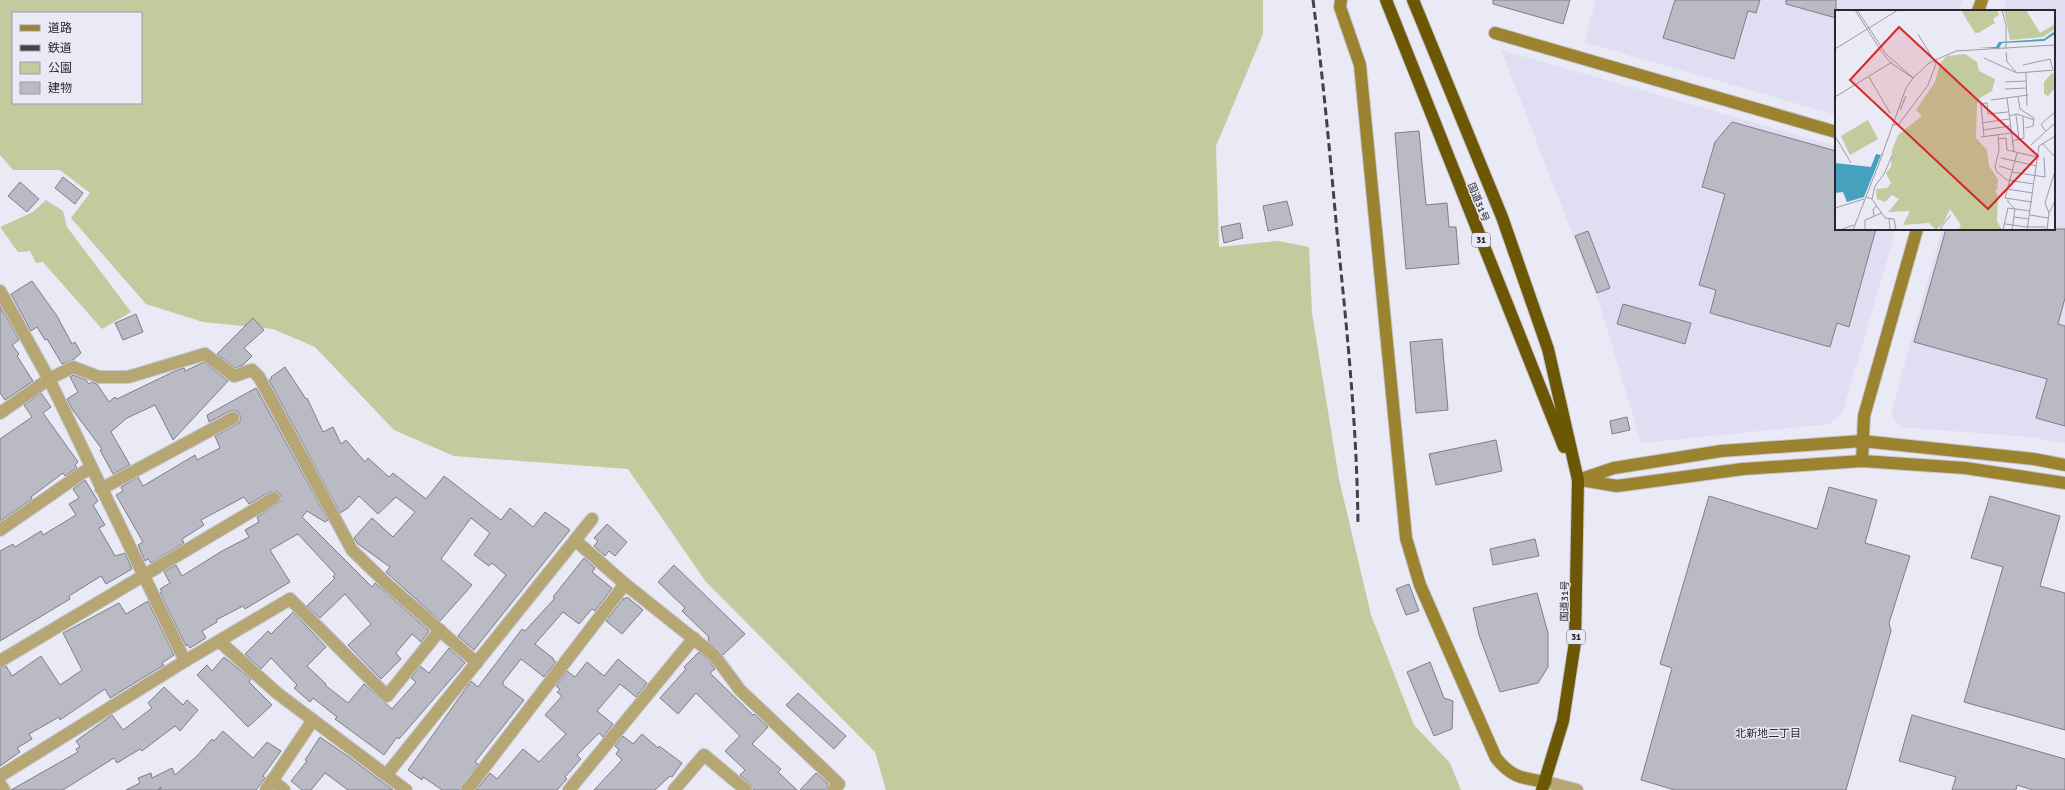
<svg xmlns="http://www.w3.org/2000/svg" width="2065" height="790" font-family="Signika,'Noto Sans JP',sans-serif">
<style>
.built{fill:#dfdef2}
.green{fill:#c3ca9d;fill-rule:evenodd}
.building{fill:#babac5;stroke:#7e7e89}
.lines{fill:none;stroke-linecap:round;stroke-linejoin:round}
.street-casing{stroke:#c7c6d2;stroke-width:14}
.secondary-casing{stroke:#c7c6d2;stroke-width:14}
.highway-casing{stroke:#c7c6d2;stroke-width:14}
.street{stroke:#b6a673;stroke-width:12}
.secondary{stroke:#9c832f;stroke-width:12}
.highway{stroke:#6c5704;stroke-width:12}
.rail{stroke:#424247;stroke-width:3;stroke-dasharray:8 4;stroke-linecap:butt}
.labels{text-anchor:middle;stroke-width:3;stroke-linejoin:round;paint-order:stroke}
.shield{fill:#eae9f6;stroke:#626269;stroke-width:1}
.shield-label{font-size:9px;font-weight:bold;fill:#28282c}
.street-label{font-size:10px;fill:#28282c;stroke:#eae9f6}
.neighbourhood-label{font-size:11px;fill:#28282c;stroke:#eae9f6}
.inset-road{fill:none;stroke:#9c9ca5;stroke-width:1}
.view{fill:#d62828;fill-opacity:0.15;stroke:#d62828;stroke-width:2}
.inset-edge{fill:none;stroke:#28282c;stroke-width:2}
</style>
<rect width="100%" height="100%" fill="#eae9f6"/>
<g class="built">
<path d="M 1596,0 L 1962,0 L 1959,11 L 1836,11 L 1836,115 L 1584,42 Z"/>
<path d="M 2006,0 L 2065,0 L 2065,443 L 2029,437 L 1900,427 L 1891,413 L 1942,229 L 2054,229 L 2054,11 L 2003,11 Z"/>
<path d="M 1501,50 L 1836,146 L 1836,229 L 1896,229 L 1842,414 L 1829,424 L 1641,443 L 1599,302 Z"/>
</g>
<g class="green">
<path d="M 0,0 L 1263,0 L 1263,34 L 1216,146 L 1219,247 L 1278,241 L 1309,247 L 1312,313 L 1339,479 L 1371,615 L 1414,725 L 1450,763 L 1461,790 L 886,790 L 875,752 L 706,582 L 628,469 L 454,456 L 394,430 L 315,347 L 273,329 L 203,322 L 146,304 L 71,218 L 90,193 L 60,170 L 13,170 L 0,155 ZM 13,13 L 141,13 L 141,103 L 13,103 Z"/>
<path d="M 46,200 L 63,211 L 67,227 L 131,312 L 102,329 L 43,262 L 36,263 L 30,251 L 18,252 L 0,227 L 33,212 Z"/>
</g>
<g class="building">
<path d="M 1493,0 L 1570,0 L 1563,24 L 1493,4 Z"/>
<path d="M 1675,0 L 1760,0 L 1756,13 L 1748,11 L 1734,59 L 1663,38 Z"/>
<path d="M 1786,0 L 1836,0 L 1836,18 L 1786,4 Z"/>
<path d="M 1732,122 L 1836,151 L 1836,229 L 1876,229 L 1849,327 L 1837,323 L 1830,347 L 1710,313 L 1716,290 L 1699,285 L 1725,194 L 1702,187 L 1715,142 Z"/>
<path d="M 1419,131 L 1426,205 L 1447,203 L 1449,227 L 1456,227 L 1459,264 L 1406,269 L 1395,133 Z"/>
<path d="M 63,177 L 83,193 L 75,204 L 55,188 Z"/>
<path d="M 20,182 L 39,199 L 27,212 L 8,196 Z"/>
<path d="M 1287,201 L 1293,225 L 1268,231 L 1263,206 Z"/>
<path d="M 1240,223 L 1243,238 L 1224,243 L 1221,227 Z"/>
<path d="M 1946,229 L 2065,229 L 2065,298 L 2058,324 L 2065,326 L 2065,426 L 2036,418 L 2047,379 L 1914,342 Z"/>
<path d="M 1588,231 L 1610,288 L 1597,293 L 1575,236 Z"/>
<path d="M 32,281 L 57,316 L 72,344 L 75,342 L 81,353 L 73,360 L 62,364 L 47,339 L 45,340 L 37,327 L 31,331 L 11,294 Z"/>
<path d="M 1623,304 L 1691,323 L 1685,344 L 1617,324 Z"/>
<path d="M 0,306 L 19,340 L 12,345 L 19,354 L 17,356 L 33,381 L 5,400 L 0,393 Z"/>
<path d="M 136,314 L 143,332 L 123,340 L 115,323 Z"/>
<path d="M 253,318 L 264,330 L 244,348 L 252,356 L 243,365 L 235,368 L 217,354 Z"/>
<path d="M 1442,339 L 1448,410 L 1416,413 L 1410,342 Z"/>
<path d="M 204,362 L 228,381 L 173,440 L 155,405 L 127,418 L 113,430 L 111,432 L 130,465 L 113,474 L 100,450 L 102,449 L 72,409 L 67,399 L 78,392 L 70,377 L 73,375 L 86,380 L 89,384 L 92,382 L 97,384 L 109,402 L 115,397 L 117,399 L 177,370 L 184,368 L 185,371 Z"/>
<path d="M 285,367 L 306,399 L 307,398 L 323,432 L 333,427 L 341,444 L 346,440 L 365,462 L 368,458 L 389,477 L 393,473 L 426,499 L 444,476 L 501,520 L 510,508 L 533,527 L 545,512 L 570,530 L 474,650 L 458,636 L 506,575 L 492,563 L 489,566 L 474,555 L 490,533 L 471,518 L 441,559 L 472,585 L 440,621 L 386,572 L 390,567 L 358,544 L 354,538 L 372,518 L 393,537 L 415,512 L 396,497 L 378,514 L 359,496 L 348,508 L 340,513 L 269,380 L 272,378 L 271,377 Z"/>
<path d="M 256,388 L 328,520 L 325,522 L 307,511 L 302,517 L 372,587 L 375,583 L 429,631 L 421,642 L 412,634 L 396,653 L 401,659 L 381,679 L 348,645 L 371,624 L 345,594 L 320,618 L 307,606 L 335,578 L 333,577 L 335,574 L 298,534 L 270,550 L 290,582 L 245,609 L 243,606 L 216,620 L 217,622 L 202,631 L 206,638 L 190,648 L 187,644 L 186,646 L 160,593 L 162,592 L 160,589 L 170,583 L 164,572 L 176,565 L 182,576 L 222,551 L 249,537 L 245,530 L 259,522 L 257,517 L 280,502 L 281,495 L 277,491 L 270,492 L 249,504 L 244,497 L 201,520 L 204,525 L 182,539 L 184,543 L 151,563 L 148,559 L 145,561 L 138,545 L 143,542 L 116,495 L 123,491 L 121,487 L 138,477 L 143,486 L 195,455 L 197,460 L 220,448 L 215,436 L 237,424 L 240,422 L 240,415 L 237,411 L 230,411 L 209,422 L 207,415 Z"/>
<path d="M 41,393 L 51,407 L 43,413 L 78,462 L 75,465 L 77,468 L 65,476 L 63,473 L 31,497 L 32,499 L 0,521 L 0,439 L 32,417 L 24,405 Z"/>
<path d="M 1627,417 L 1630,430 L 1612,434 L 1610,421 Z"/>
<path d="M 1496,440 L 1502,471 L 1436,485 L 1429,454 Z"/>
<path d="M 85,480 L 98,501 L 93,505 L 105,525 L 99,528 L 115,556 L 125,553 L 132,569 L 106,584 L 101,576 L 69,596 L 70,599 L 0,641 L 0,551 L 13,544 L 15,547 L 41,531 L 43,535 L 76,515 L 69,504 L 79,498 L 73,489 Z"/>
<path d="M 1829,487 L 1877,500 L 1865,543 L 1910,556 L 1889,623 L 1891,631 L 1846,790 L 1675,790 L 1641,780 L 1672,668 L 1660,664 L 1709,496 L 1817,529 Z"/>
<path d="M 1990,496 L 2060,516 L 2040,586 L 2065,593 L 2065,730 L 1964,702 L 2003,567 L 1971,558 Z"/>
<path d="M 607,524 L 627,542 L 615,556 L 609,551 L 605,556 L 594,546 L 598,541 L 594,538 Z"/>
<path d="M 1535,539 L 1539,556 L 1493,565 L 1490,549 Z"/>
<path d="M 584,558 L 595,568 L 592,572 L 612,588 L 595,611 L 592,609 L 579,624 L 563,612 L 535,644 L 554,659 L 553,660 L 556,662 L 544,677 L 521,659 L 503,682 L 503,685 L 524,700 L 475,762 L 478,764 L 460,790 L 442,790 L 423,777 L 422,780 L 408,770 L 471,681 L 478,687 L 522,629 L 525,631 L 555,598 L 553,597 Z"/>
<path d="M 674,565 L 745,634 L 723,655 L 709,642 L 708,636 L 682,611 L 685,608 L 658,582 Z"/>
<path d="M 1409,584 L 1419,611 L 1406,615 L 1396,589 Z"/>
<path d="M 1537,593 L 1548,633 L 1548,667 L 1538,683 L 1500,692 L 1479,635 L 1473,608 Z"/>
<path d="M 627,597 L 643,610 L 622,634 L 606,621 L 624,598 L 625,599 Z"/>
<path d="M 148,601 L 174,655 L 162,663 L 164,665 L 110,698 L 105,689 L 60,720 L 59,717 L 29,734 L 32,739 L 17,748 L 20,752 L 0,766 L 0,668 L 6,666 L 12,676 L 41,656 L 60,685 L 82,670 L 63,633 L 119,603 L 126,614 Z"/>
<path d="M 293,612 L 326,647 L 307,666 L 326,684 L 325,685 L 348,703 L 364,684 L 392,709 L 416,682 L 411,678 L 420,666 L 429,673 L 449,648 L 465,663 L 399,739 L 397,737 L 384,755 L 335,719 L 337,717 L 313,698 L 310,702 L 294,688 L 297,685 L 271,658 L 261,669 L 245,654 L 268,631 L 271,634 Z"/>
<path d="M 699,652 L 709,660 L 715,669 L 710,673 L 753,715 L 754,714 L 768,727 L 752,744 L 781,769 L 778,772 L 797,790 L 753,790 L 751,785 L 740,775 L 745,770 L 725,751 L 740,736 L 696,693 L 678,714 L 660,698 L 686,669 L 684,667 Z"/>
<path d="M 224,657 L 251,679 L 249,682 L 272,705 L 248,727 L 197,675 L 207,665 L 212,671 Z"/>
<path d="M 618,659 L 647,683 L 636,697 L 620,684 L 597,711 L 613,724 L 603,737 L 599,733 L 577,755 L 581,759 L 565,777 L 567,779 L 557,790 L 476,790 L 490,773 L 497,779 L 523,749 L 539,762 L 566,734 L 545,715 L 562,696 L 557,692 L 560,689 L 556,686 L 567,671 L 575,677 L 587,662 L 604,676 Z"/>
<path d="M 1430,662 L 1444,698 L 1453,701 L 1452,729 L 1434,736 L 1407,672 Z"/>
<path d="M 164,687 L 183,705 L 187,700 L 198,710 L 180,731 L 175,726 L 142,751 L 140,749 L 117,763 L 114,758 L 63,790 L 11,790 L 78,752 L 76,749 L 80,747 L 76,741 L 112,715 L 123,730 L 152,708 L 148,703 Z"/>
<path d="M 798,693 L 846,736 L 834,749 L 786,705 Z"/>
<path d="M 1912,715 L 2065,759 L 2065,790 L 2033,790 L 2017,785 L 2016,790 L 1952,790 L 1956,777 L 1899,761 Z"/>
<path d="M 223,731 L 253,758 L 267,742 L 281,751 L 263,776 L 265,778 L 256,790 L 159,790 L 162,787 L 157,790 L 126,790 L 140,783 L 138,778 L 151,773 L 152,778 L 172,768 L 175,775 L 197,756 L 212,739 L 214,741 Z"/>
<path d="M 642,734 L 658,748 L 659,746 L 682,763 L 672,777 L 670,776 L 655,790 L 594,790 L 622,760 L 616,754 L 619,750 L 615,746 L 623,736 L 633,744 Z"/>
<path d="M 320,737 L 349,757 L 393,790 L 348,790 L 325,773 L 311,790 L 302,790 L 291,781 L 307,761 L 305,760 Z"/>
<path d="M 816,773 L 828,784 L 826,790 L 800,790 Z"/>
</g>
<g class="lines">
<g class="street-casing">
<g id="street">
<path d="M 0,291 L 49,379 L 185,661"/>
<path d="M 0,413 L 49,379 L 73,367 L 99,377 L 128,377 L 205,354 L 234,376 L 252,370 L 259,377 L 352,550 L 387,584 L 477,663"/>
<path d="M 101,489 L 233,418"/>
<path d="M 0,530 L 91,467"/>
<path d="M 575,540 L 625,584 L 714,655 L 740,690 L 839,784 L 833,790"/>
<path d="M 219,641 L 277,693 L 406,790"/>
<path d="M 0,661 L 274,498"/>
<path d="M 387,774 L 592,519"/>
<path d="M 0,776 L 185,661 L 290,599 L 387,696 L 440,630"/>
<path d="M 272,780 L 284,790"/>
<path d="M 1546,782 L 1577,790"/>
<path d="M 0,784 L 4,790"/>
<path d="M 266,790 L 313,720"/>
<path d="M 467,790 L 625,584"/>
<path d="M 569,790 L 694,638"/>
<path d="M 674,790 L 704,755 L 746,790"/>
</g>
</g>
<g class="secondary-casing">
<g id="secondary">
<path d="M 1341,0 L 1340,7 L 1360,65 L 1406,538 L 1420,585 L 1496,758 C 1512,778 1522,778 1546,782"/>
<path d="M 1978,11 L 1982,0"/>
<path d="M 1495,33 L 1836,132"/>
<path d="M 1862,461 L 1864,416 L 1917,229"/>
<path d="M 1578,480 L 1614,468 L 1721,451 L 1862,441 L 2034,459 L 2065,465"/>
<path d="M 1581,480 L 1617,486 L 1743,469 L 1862,461 L 1965,468 L 2065,483"/>
</g>
</g>
<g class="highway-casing">
<g id="highway">
<path d="M 1386,0 L 1564,447"/>
<path d="M 1413,0 L 1502,217 L 1548,349 L 1578,480 L 1575,642 L 1563,721 L 1542,790"/>
</g>
</g>
<use href="#street" class="street"/>
<use href="#secondary" class="secondary"/>
<use href="#highway" class="highway"/>
<path class="rail" d="M 1313,0 C 1323,77 1330,155 1337,232 C 1347,330 1357,427 1358,525"/>
</g>
<g class="labels">
<g class="shield">
<rect x="1472" y="233" width="18" height="14" rx="3"/>
<rect x="1567" y="630" width="18" height="14" rx="3"/>
</g>
<g class="shield-label">
<text x="1481" y="243">31</text>
<text x="1576" y="640">31</text>
</g>
<g class="street-label">
<text transform="translate(1479 202) rotate(68)" y="4">国道31号</text>
<text transform="translate(1564 601) rotate(-89)" y="4">国道31号</text>
</g>
<g class="neighbourhood-label">
<text x="1768" y="737">北新地二丁目</text>
</g>
</g>
<g transform="translate(1835 10)">
<rect width="220" height="220" fill="#eae9f6"/>
<path d="M 129,0 L 162,0 L 164,5 L 158,9 L 160,13 L 143,23 L 140,23 L 127,2 ZM 169,0 L 191,0 L 205,23 L 220,14 L 220,19 L 208,27 L 175,30 ZM 130,44 L 142,52 L 144,61 L 160,69 L 157,81 L 145,88 L 142,94 L 141,128 L 152,140 L 154,156 L 163,169 L 162,180 L 160,180 L 163,187 L 162,211 L 167,220 L 122,220 L 126,217 L 124,212 L 115,199 L 109,212 L 101,220 L 94,213 L 68,215 L 75,201 L 53,202 L 64,189 L 57,185 L 50,192 L 42,189 L 41,179 L 52,178 L 56,173 L 51,163 L 56,157 L 57,140 L 63,125 L 87,106 L 81,100 L 100,72 L 105,53 L 112,46 ZM 217,63 L 220,64 L 220,78 L 213,86 L 209,84 L 209,72 ZM 33,110 L 43,129 L 15,145 L 6,126 Z" fill="#c3ca9d"/>
<path d="M 220,21 L 220,24 L 209,31 L 167,33 L 164,38 L 142,38 L 161,37 L 164,32 L 209,29 ZM 41,144 L 46,145 L 29,187 L 12,192 L 8,182 L 0,183 L 0,153 L 36,157 Z" fill="#45a1be"/>
<path class="inset-road" d="M 20,0 L 46,41 L 56,53 L 78,68M 22,0 L 51,44 L 77,67M 167,0 L 171,15 L 171,39M 0,39 L 63,0M 171,42 L 172,52 L 182,63 L 220,60M 149,48 L 182,63M 188,55 L 215,49 L 218,59M 191,63 L 192,96M 34,67 L 55,103M 170,72 L 191,71M 170,79 L 192,78M 0,87 L 57,52M 183,87 L 185,99 L 199,108 L 198,116 L 190,118M 172,88 L 179,142M 156,90 L 193,85M 65,100 L 71,86M 181,105 L 184,129M 174,106 L 182,104 L 199,110M 147,113 L 174,109M 58,115 L 64,114 L 93,75 L 101,54 L 83,24M 148,120 L 175,116M 211,122 L 206,114 L 220,102M 163,124 L 164,140 L 160,157 L 162,162 L 172,170 L 199,174M 0,126 L 16,153M 146,127 L 176,123M 149,127 L 146,94 L 152,93 L 153,104 L 173,102M 163,129 L 171,128 L 172,140 L 202,147M 177,131 L 189,128 L 188,107M 207,133 L 220,147M 196,135 L 220,113M 182,143 L 170,188 L 197,192M 47,145 L 71,78 L 78,68 L 94,53 L 121,41 L 220,35M 166,148 L 202,156M 164,156 L 177,160M 177,162 L 210,167 L 209,147M 172,179 L 198,183M 31,187 L 37,189 L 50,208 L 59,209 L 61,220M 37,189 L 40,176 L 49,164 L 57,146M 173,189 L 173,192 L 180,199 L 177,220M 0,198 L 29,189M 214,203 L 210,193 L 220,161M 195,205 L 213,208M 39,206 L 38,199 L 42,196M 179,207 L 194,209M 54,208 L 55,220M 170,214 L 192,217M 193,217 L 210,217M 5,220 L 19,215M 18,220 L 48,143M 30,220 L 30,210 L 47,203M 106,220 L 106,217 L 116,205M 168,220 L 173,198 L 195,201M 192,220 L 204,136 L 220,126M 199,220 L 212,219M 212,220 L 214,203 L 220,191"/>
<path class="view" d="M 64,17 L 203,146 L 153,199 L 15,70 Z"/>
<rect width="220" height="220" class="inset-edge"/>
</g>
<rect x="12" y="12" width="130" height="92" fill="#eae9f6" stroke="#9c9ca5"/>
<rect x="20" y="25" width="20" height="6" fill="#9c832f" stroke="#9c9ca5"/>
<text x="48" y="32" font-size="12" fill="#28282c">道路</text>
<rect x="20" y="45" width="20" height="6" fill="#424247" stroke="#9c9ca5"/>
<text x="48" y="52" font-size="12" fill="#28282c">鉄道</text>
<rect x="20" y="62" width="20" height="12" fill="#c3ca9d" stroke="#9c9ca5"/>
<text x="48" y="72" font-size="12" fill="#28282c">公園</text>
<rect x="20" y="82" width="20" height="12" fill="#babac5" stroke="#9c9ca5"/>
<text x="48" y="92" font-size="12" fill="#28282c">建物</text>
</svg>
